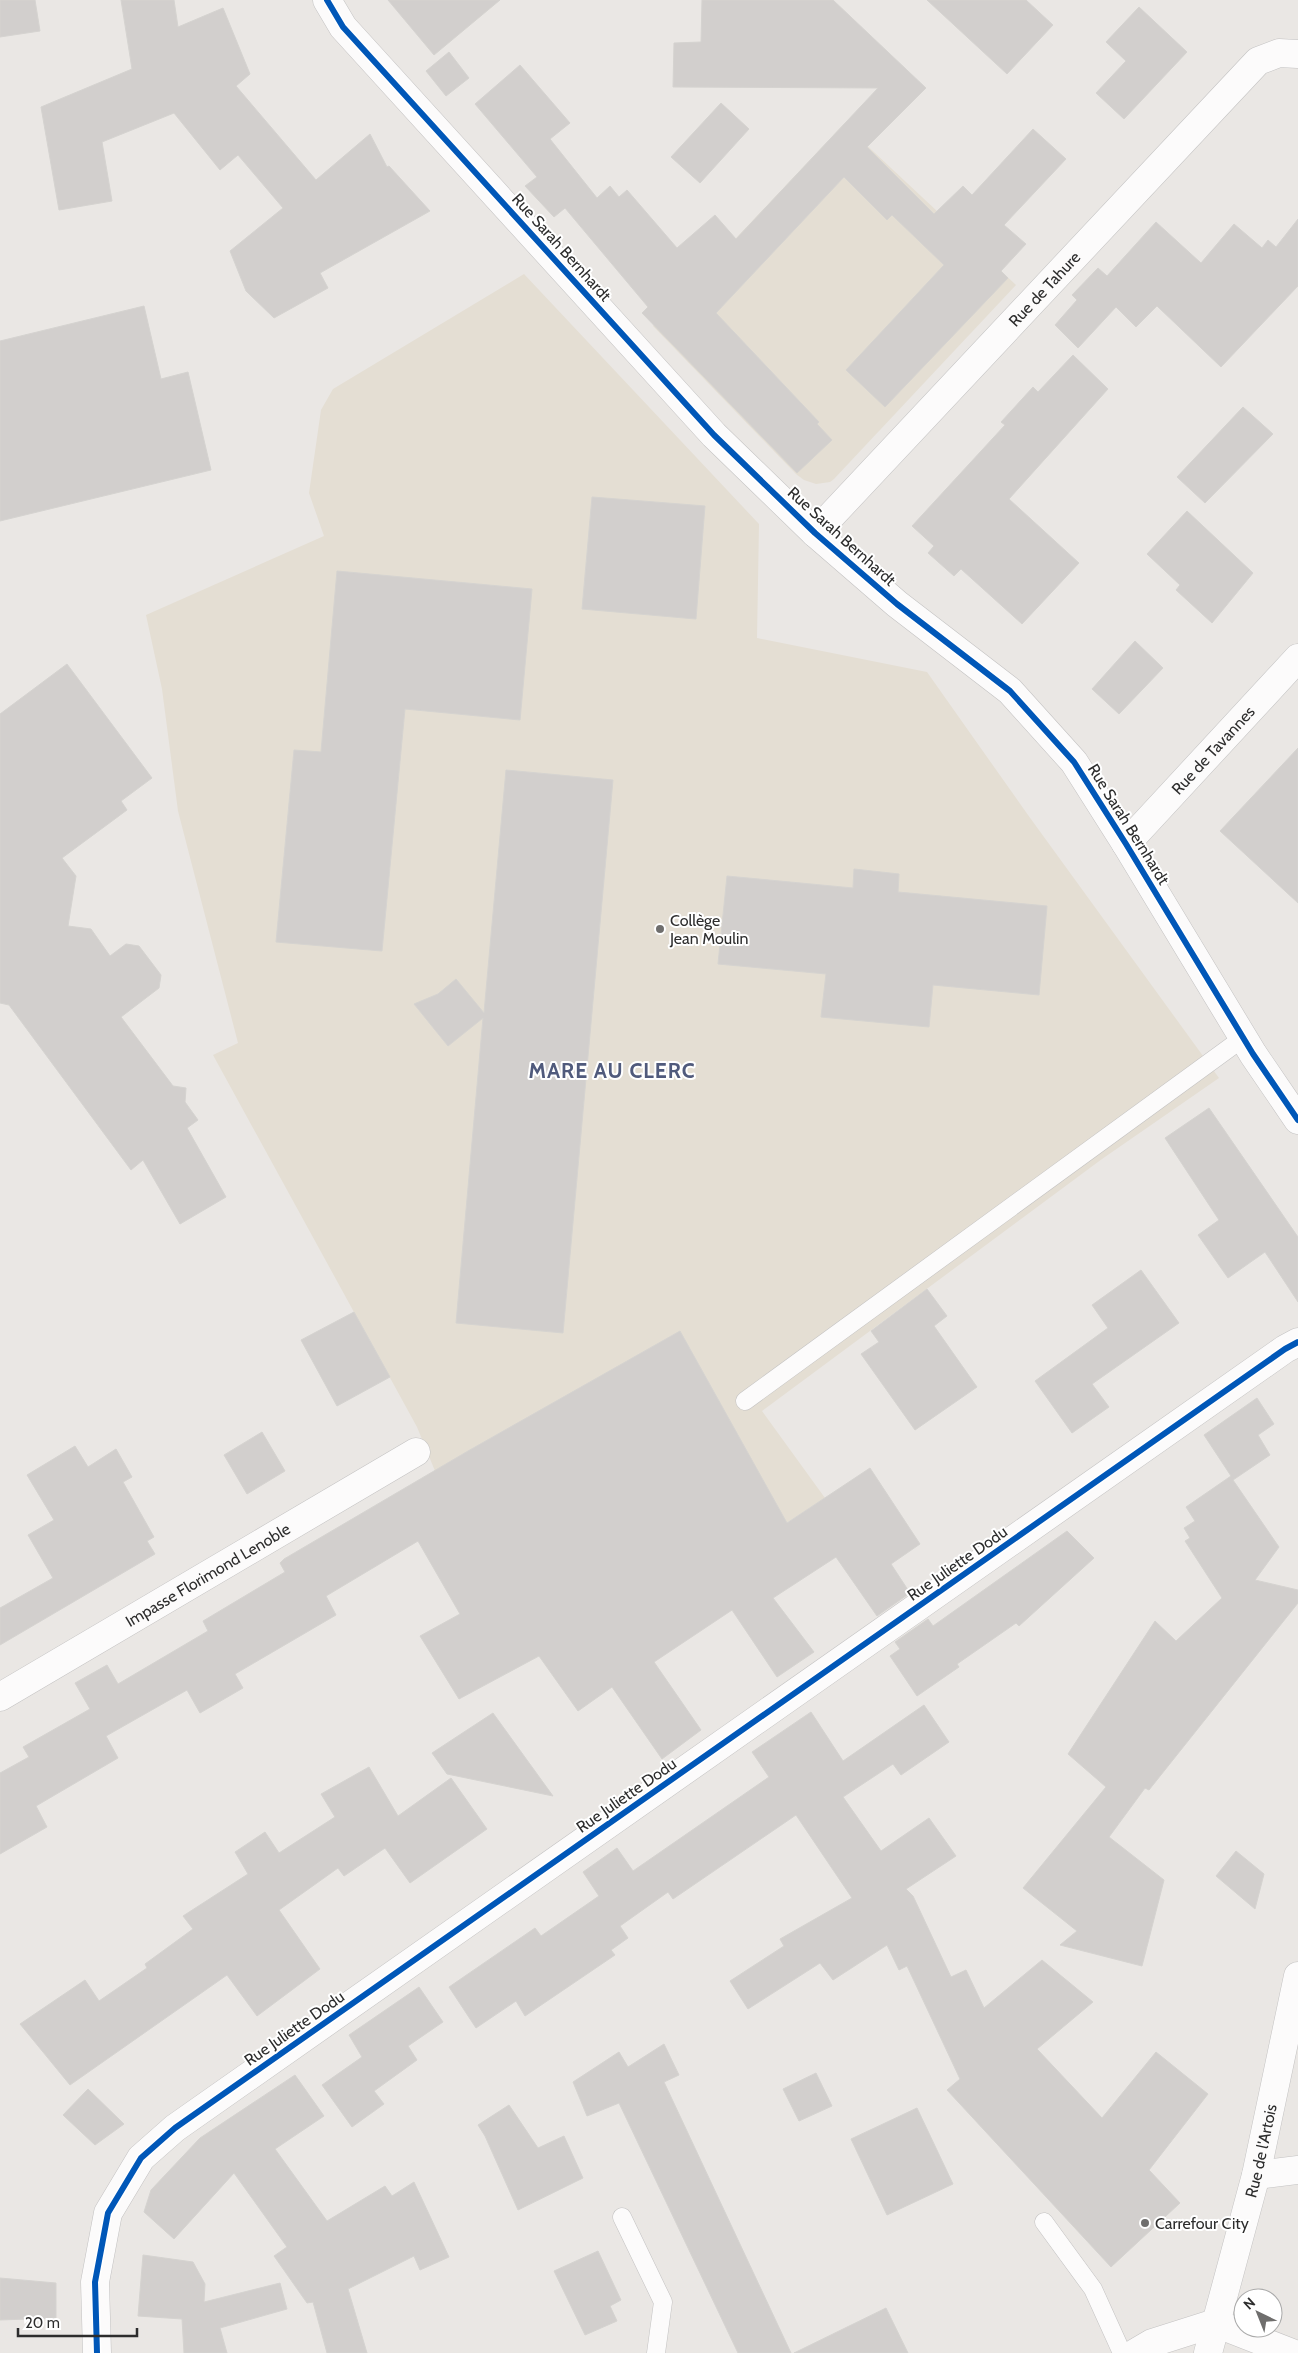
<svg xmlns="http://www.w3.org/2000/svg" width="1298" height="2353" font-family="Cabin,sans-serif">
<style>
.education{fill:#e4ded3}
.building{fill:#d2cfcd;stroke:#d5d3d0}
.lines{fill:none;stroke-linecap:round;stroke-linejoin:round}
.lane-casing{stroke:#c3c2c2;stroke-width:19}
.street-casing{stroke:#c3c2c2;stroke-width:29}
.lane{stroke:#fcfbfb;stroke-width:18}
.street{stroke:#fcfbfb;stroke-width:28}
.cycleway-casing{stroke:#fff;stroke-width:9}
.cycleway{stroke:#0057b8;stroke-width:6}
.poi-dot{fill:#6f6e6d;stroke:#fff;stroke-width:2}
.labels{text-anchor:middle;stroke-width:4;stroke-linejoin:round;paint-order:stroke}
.street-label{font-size:16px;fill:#2d2d2d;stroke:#fff}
.poi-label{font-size:16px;fill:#2d2d2d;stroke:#fff;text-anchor:start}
.district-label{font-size:21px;font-weight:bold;letter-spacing:1px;fill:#505a7c;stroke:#fff}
</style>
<rect width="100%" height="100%" fill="#eae7e4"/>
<g class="education">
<path d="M 844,124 L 1016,285 L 834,479 L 830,482 L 816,484 L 804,480 L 796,474 L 653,326 Z"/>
<path d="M 524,274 L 759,524 L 757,638 L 927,672 L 1028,815 L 1219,1078 L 1102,1159 L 762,1411 L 825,1498 L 774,1531 L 435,1471 L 417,1427 L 213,1055 L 238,1043 L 178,811 L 162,689 L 146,615 L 324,536 L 309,493 L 321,410 L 333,389 Z"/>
</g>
<g class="building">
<path d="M 0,0 L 35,0 L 40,31 L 0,37 Z"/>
<path d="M 121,0 L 174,0 L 178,27 L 223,8 L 250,74 L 236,86 L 316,180 L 370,134 L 387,167 L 389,166 L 430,211 L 320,273 L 328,288 L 274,318 L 246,291 L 230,251 L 283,208 L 238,155 L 220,170 L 174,113 L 102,142 L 112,201 L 59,210 L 41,107 L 132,69 Z"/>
<path d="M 388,0 L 500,0 L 434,55 Z"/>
<path d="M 702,0 L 833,0 L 926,88 L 867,147 L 934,214 L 963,186 L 972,195 L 1033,129 L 1066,159 L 1004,225 L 1026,244 L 1001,271 L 1008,278 L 885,407 L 846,370 L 944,265 L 892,215 L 887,220 L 844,177 L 716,313 L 819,422 L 817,424 L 832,440 L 797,473 L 642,313 L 648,307 L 565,208 L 554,217 L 525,186 L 537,177 L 475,104 L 520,65 L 570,123 L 550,139 L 597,198 L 610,186 L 619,197 L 627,190 L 677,248 L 715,215 L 736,239 L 878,88 L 673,87 L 674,43 L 701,42 Z"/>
<path d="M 927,0 L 1026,0 L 1053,25 L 1007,74 Z"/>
<path d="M 1139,7 L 1187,52 L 1124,119 L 1096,93 L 1126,61 L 1106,42 Z"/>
<path d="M 449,52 L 469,78 L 446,96 L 426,71 Z"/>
<path d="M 721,103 L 749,129 L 700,183 L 671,157 Z"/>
<path d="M 1298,219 L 1298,286 L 1221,367 L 1157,306 L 1136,327 L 1116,307 L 1078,348 L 1055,325 L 1077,300 L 1072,295 L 1098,268 L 1107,276 L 1156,222 L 1201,263 L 1234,224 L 1262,248 L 1268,240 L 1276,247 Z"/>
<path d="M 144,306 L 161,379 L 188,372 L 211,470 L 0,521 L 0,341 Z"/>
<path d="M 1073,355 L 1108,389 L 1009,499 L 1079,563 L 1022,624 L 961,569 L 954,576 L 928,553 L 934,546 L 912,526 L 1005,425 L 1001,422 L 1033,387 L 1038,392 Z"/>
<path d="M 1243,407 L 1273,434 L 1205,503 L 1177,477 Z"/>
<path d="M 592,497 L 705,506 L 696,619 L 582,609 Z"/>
<path d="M 1187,511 L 1253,573 L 1212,623 L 1176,590 L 1180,585 L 1147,554 Z"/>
<path d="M 337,571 L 532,589 L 520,720 L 405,709 L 382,951 L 276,942 L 294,750 L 321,752 Z"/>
<path d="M 1135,641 L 1163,668 L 1119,714 L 1092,689 Z"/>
<path d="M 67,664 L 152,778 L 121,801 L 127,810 L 62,858 L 76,876 L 68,926 L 91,929 L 110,956 L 126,944 L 139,946 L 161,975 L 159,988 L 121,1017 L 173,1086 L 186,1088 L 185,1102 L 198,1120 L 187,1128 L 226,1197 L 180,1224 L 143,1160 L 131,1170 L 9,1005 L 0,1003 L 0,714 Z"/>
<path d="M 1298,748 L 1298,903 L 1220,831 Z"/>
<path d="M 506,770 L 613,780 L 563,1333 L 456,1323 L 483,1018 L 448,1046 L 414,1004 L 438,994 L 456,979 L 484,1013 Z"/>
<path d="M 854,869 L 899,874 L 898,892 L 1047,906 L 1039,995 L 933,985 L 929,1027 L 821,1017 L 826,974 L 718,964 L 727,876 L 853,888 Z"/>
<path d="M 1209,1108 L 1298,1237 L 1298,1302 L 1265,1252 L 1228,1278 L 1198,1235 L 1219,1220 L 1165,1138 Z"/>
<path d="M 1141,1270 L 1179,1323 L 1092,1384 L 1109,1407 L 1072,1433 L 1035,1381 L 1108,1328 L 1092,1305 Z"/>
<path d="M 927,1289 L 947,1316 L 934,1326 L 977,1387 L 915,1430 L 861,1354 L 879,1342 L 871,1331 Z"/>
<path d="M 354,1312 L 390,1377 L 337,1406 L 301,1340 Z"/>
<path d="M 680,1331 L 787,1523 L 870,1468 L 920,1544 L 891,1564 L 910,1593 L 877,1616 L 836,1557 L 773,1598 L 814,1652 L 777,1677 L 732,1610 L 654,1662 L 701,1730 L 662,1759 L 612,1687 L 578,1711 L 539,1656 L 459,1699 L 420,1636 L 460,1614 L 418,1541 L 326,1596 L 336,1615 L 235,1674 L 243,1688 L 200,1713 L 187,1690 L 106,1736 L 118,1758 L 36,1806 L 47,1827 L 0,1854 L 0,1773 L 29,1757 L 23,1747 L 90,1709 L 75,1683 L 107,1665 L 118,1684 L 208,1631 L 203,1621 L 285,1572 L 280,1563 L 284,1559 L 468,1451 Z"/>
<path d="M 1257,1398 L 1274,1424 L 1258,1435 L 1270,1455 L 1233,1480 L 1279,1547 L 1255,1580 L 1298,1590 L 1298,1603 L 1149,1790 L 1145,1788 L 1109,1837 L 1164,1880 L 1142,1966 L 1060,1945 L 1077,1931 L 1023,1888 L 1106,1787 L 1068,1754 L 1155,1621 L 1176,1641 L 1222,1598 L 1185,1541 L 1190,1538 L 1184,1528 L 1195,1521 L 1186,1507 L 1231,1476 L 1204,1435 Z"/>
<path d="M 262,1432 L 285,1471 L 247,1494 L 224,1455 Z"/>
<path d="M 75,1446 L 88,1467 L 116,1449 L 132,1477 L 123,1482 L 154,1537 L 147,1541 L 155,1554 L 0,1645 L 0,1608 L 53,1578 L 28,1535 L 54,1520 L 27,1475 Z"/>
<path d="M 1067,1531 L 1094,1558 L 1019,1626 L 1016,1623 L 957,1664 L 959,1667 L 917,1696 L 890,1656 L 900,1649 L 895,1642 L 928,1619 L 933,1626 Z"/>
<path d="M 924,1705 L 949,1742 L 901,1775 L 893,1764 L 843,1797 L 881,1851 L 929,1818 L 956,1856 L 906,1889 L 913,1896 L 951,1977 L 966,1970 L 984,2008 L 1042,1960 L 1093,2002 L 1037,2049 L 1102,2118 L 1156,2052 L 1208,2094 L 1149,2170 L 1180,2203 L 1111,2267 L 947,2090 L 960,2079 L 907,1966 L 899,1970 L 887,1945 L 833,1980 L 820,1963 L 748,2009 L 730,1981 L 784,1946 L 780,1939 L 852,1898 L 796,1815 L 673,1899 L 668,1892 L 620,1926 L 628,1938 L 611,1950 L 615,1955 L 525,2016 L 516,2001 L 476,2028 L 449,1987 L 535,1928 L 541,1936 L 599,1896 L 583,1872 L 617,1848 L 633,1871 L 769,1777 L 752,1752 L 811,1712 L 843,1761 Z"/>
<path d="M 493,1713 L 553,1796 L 447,1774 L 432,1753 Z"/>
<path d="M 369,1767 L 398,1816 L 451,1778 L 487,1829 L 410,1883 L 385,1848 L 344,1876 L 338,1868 L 279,1910 L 320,1969 L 257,2016 L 227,1975 L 70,2085 L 20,2024 L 85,1980 L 99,2001 L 147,1968 L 145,1964 L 193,1929 L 183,1916 L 248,1874 L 235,1852 L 265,1832 L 279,1853 L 335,1817 L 321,1794 Z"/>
<path d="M 1236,1851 L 1264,1874 L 1255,1909 L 1216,1876 Z"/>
<path d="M 419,1987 L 443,2022 L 408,2046 L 417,2060 L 374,2091 L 384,2104 L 352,2127 L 322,2085 L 362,2057 L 349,2035 Z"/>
<path d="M 664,2044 L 679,2075 L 664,2082 L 791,2353 L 738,2353 L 619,2103 L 587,2116 L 573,2082 L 619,2052 L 628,2067 Z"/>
<path d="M 816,2073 L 832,2106 L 799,2121 L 783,2089 Z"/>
<path d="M 295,2075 L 324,2116 L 275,2149 L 327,2221 L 385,2186 L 392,2196 L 414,2182 L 449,2257 L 420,2270 L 414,2256 L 348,2289 L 367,2353 L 327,2353 L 313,2302 L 307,2303 L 274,2256 L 287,2247 L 234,2173 L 174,2239 L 144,2212 L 151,2190 L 200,2138 Z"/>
<path d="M 88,2089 L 124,2124 L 95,2145 L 63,2115 Z"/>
<path d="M 509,2105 L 538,2148 L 564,2136 L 583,2178 L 518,2210 L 485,2136 L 478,2125 Z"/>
<path d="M 917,2108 L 953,2184 L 887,2215 L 851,2139 Z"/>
<path d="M 598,2251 L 621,2300 L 610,2306 L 617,2321 L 585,2335 L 554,2271 Z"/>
<path d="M 143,2255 L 193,2262 L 205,2284 L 204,2302 L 280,2283 L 287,2309 L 220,2328 L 227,2353 L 184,2353 L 182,2319 L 138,2316 Z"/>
<path d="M 0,2278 L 56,2283 L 56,2318 L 0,2320 Z"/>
<path d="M 886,2308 L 908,2353 L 794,2353 Z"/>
</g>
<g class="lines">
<g class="lane-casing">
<g id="lane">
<path d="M 745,1401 L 1243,1038"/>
<path d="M 622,2217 L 663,2302 L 656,2353"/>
<path d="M 1044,2222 L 1093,2289 L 1122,2353"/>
</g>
</g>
<g class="street-casing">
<g id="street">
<path d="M 327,0 L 343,27 L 714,435 L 815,533 L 897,604 L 1010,691 L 1074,762 L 1126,844 L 1253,1054 L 1298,1120"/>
<path id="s1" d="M 815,533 L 1258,61 L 1279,53 L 1298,54"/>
<path id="s2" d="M 1126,844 L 1298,658"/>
<path id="s3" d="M 0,1697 L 416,1452"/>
<path d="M 1256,2175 L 1298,2170"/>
<path d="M 1215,2323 L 1292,2353"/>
<path d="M 97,2353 L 95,2282 L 108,2213 L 141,2158 L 175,2128 L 1285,1349 L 1298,1342"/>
<path d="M 1135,2353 L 1152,2343 L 1215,2323"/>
<path id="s4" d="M 1208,2353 L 1256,2175 L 1298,1976"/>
</g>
</g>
<use href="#lane" class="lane"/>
<use href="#street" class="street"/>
<g class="cycleway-casing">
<g id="cycleway">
<path d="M 327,0 L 343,27 L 714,435 L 815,533 L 897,604 L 1010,691 L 1074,762 L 1126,844 L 1253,1054 L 1298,1120"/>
<path d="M 97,2353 L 95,2282 L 108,2213 L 141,2158 L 175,2128 L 1285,1349 L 1298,1342"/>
</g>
</g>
<use href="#cycleway" class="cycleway"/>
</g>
<g class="poi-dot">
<circle cx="660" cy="929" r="5"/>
<circle cx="1145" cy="2223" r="5"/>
</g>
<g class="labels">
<g class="street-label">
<text transform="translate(562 247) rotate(48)" y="6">Rue Sarah Bernhardt</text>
<text dy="6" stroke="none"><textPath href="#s1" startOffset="335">Rue de Tahure</textPath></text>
<text transform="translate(842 536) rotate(42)" y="6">Rue Sarah Bernhardt</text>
<text dy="6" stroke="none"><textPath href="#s2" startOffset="128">Rue de Tavannes</textPath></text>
<text transform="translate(1129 824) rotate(58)" y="6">Rue Sarah Bernhardt</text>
<text transform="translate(957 1563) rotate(-35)" y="6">Rue Juliette Dodu</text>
<text dy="6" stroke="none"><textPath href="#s3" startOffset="241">Impasse Florimond Lenoble</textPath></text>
<text transform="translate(626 1795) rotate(-35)" y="6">Rue Juliette Dodu</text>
<text transform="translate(294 2028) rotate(-35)" y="6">Rue Juliette Dodu</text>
<text dy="6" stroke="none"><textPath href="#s4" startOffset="209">Rue de l'Artois</textPath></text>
</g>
<g class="poi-label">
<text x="670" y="926">Collège<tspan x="670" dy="18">Jean Moulin</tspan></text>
<text x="1155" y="2229">Carrefour City</text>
</g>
<g class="district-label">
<text x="612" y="1078">MARE AU CLERC</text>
</g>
</g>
<g transform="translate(1258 2313) rotate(317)"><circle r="24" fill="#ffffff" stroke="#ababab"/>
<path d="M0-4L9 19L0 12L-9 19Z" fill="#6f6e6d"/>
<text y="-8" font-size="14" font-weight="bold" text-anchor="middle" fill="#2d2d2d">N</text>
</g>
<path d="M18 2328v8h119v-8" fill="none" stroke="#2d2d2d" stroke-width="2.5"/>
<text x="25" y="2328" font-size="15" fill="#2d2d2d" stroke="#ffffff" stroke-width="4" paint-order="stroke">20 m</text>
</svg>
